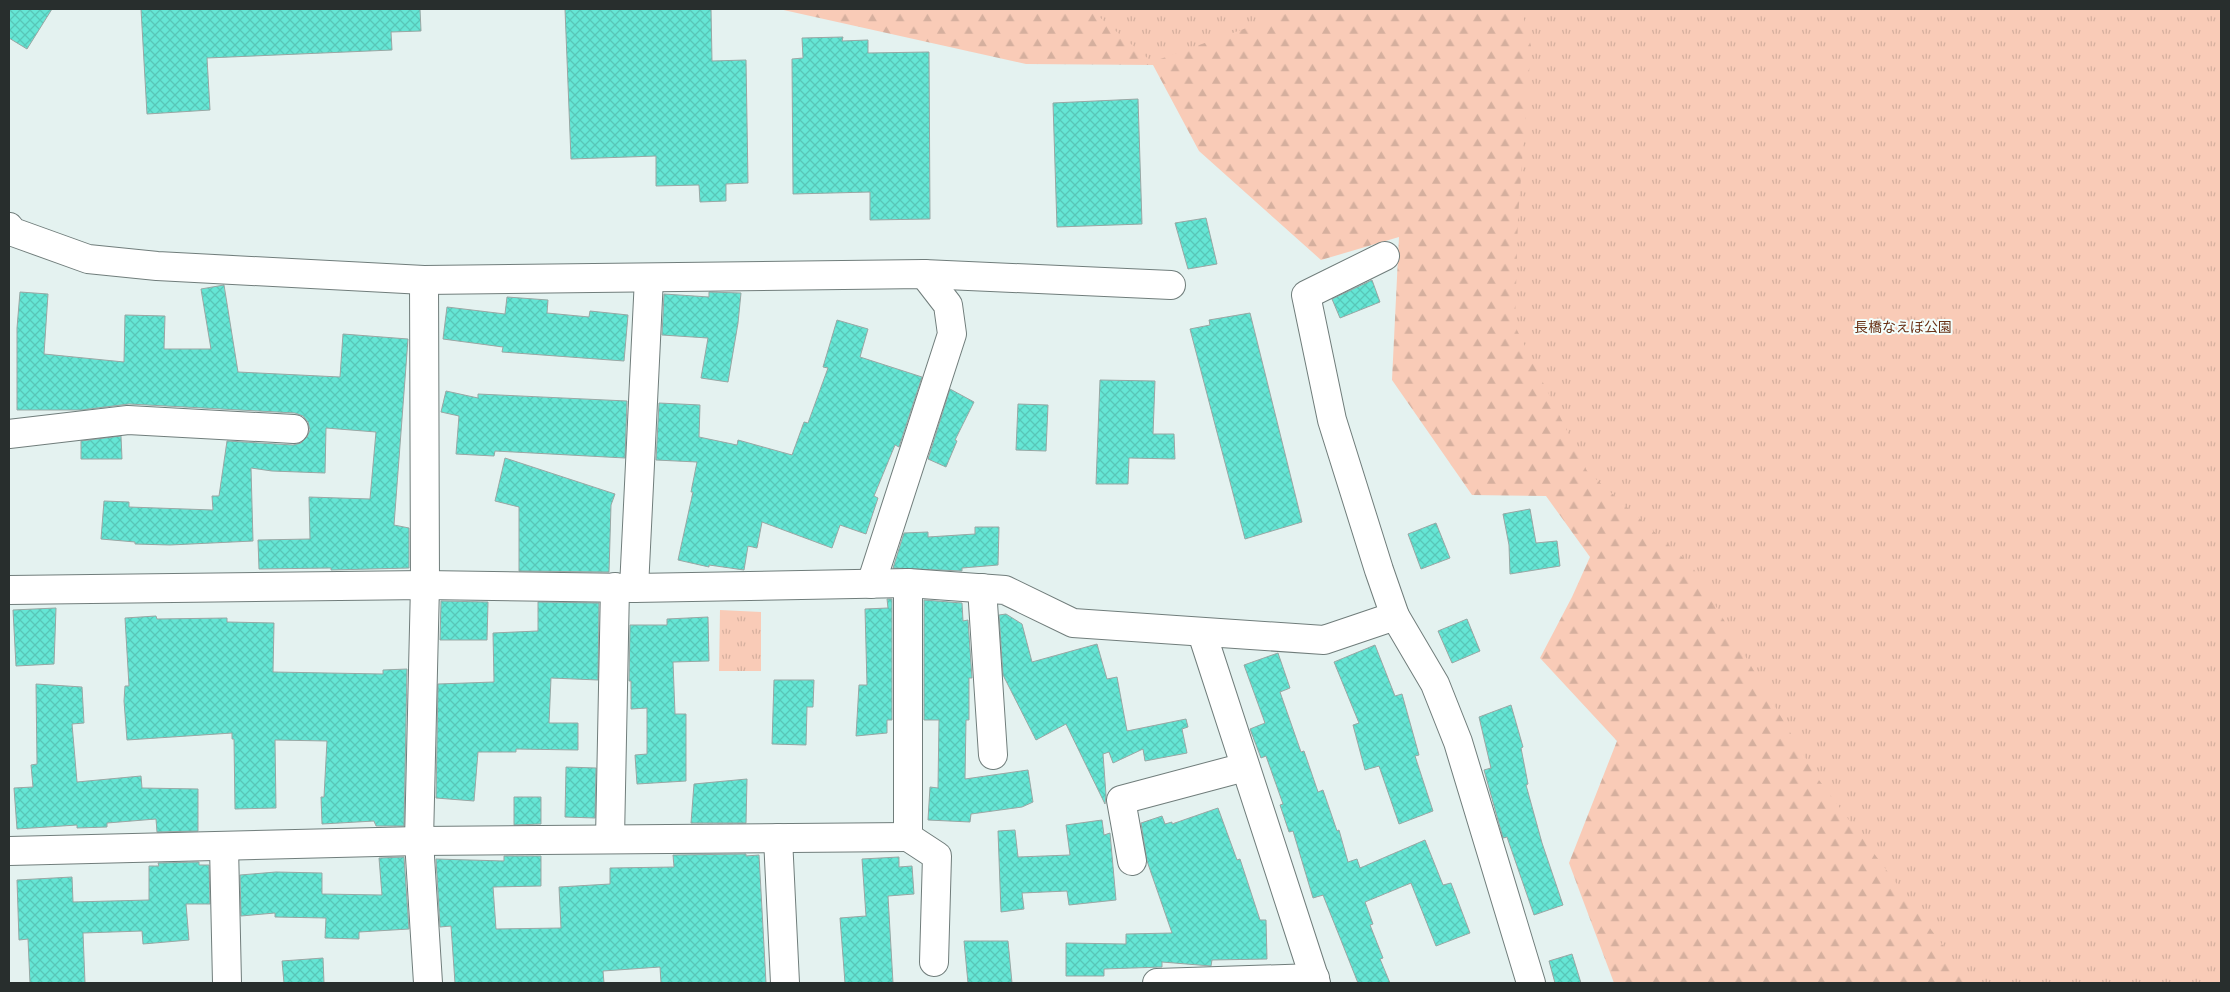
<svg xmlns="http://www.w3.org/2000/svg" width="2230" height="992" font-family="'Asap Condensed','Noto Sans JP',sans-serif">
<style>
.forest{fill:url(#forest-firs)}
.park{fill:url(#park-tufts)}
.building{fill:url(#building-cross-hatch);stroke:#99a7a4}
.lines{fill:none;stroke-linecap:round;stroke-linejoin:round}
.minor-casing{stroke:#707d7b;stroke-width:30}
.minor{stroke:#fff;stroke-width:28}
.labels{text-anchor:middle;stroke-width:4;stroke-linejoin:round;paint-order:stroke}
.park-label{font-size:14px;fill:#693216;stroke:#f3fffd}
</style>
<defs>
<pattern id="forest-firs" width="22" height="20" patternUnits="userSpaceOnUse" patternTransform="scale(1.25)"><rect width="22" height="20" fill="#f9cbb7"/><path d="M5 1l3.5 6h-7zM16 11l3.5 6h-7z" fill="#d5af9e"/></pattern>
<pattern id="park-tufts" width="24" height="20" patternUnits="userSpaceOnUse" patternTransform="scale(1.25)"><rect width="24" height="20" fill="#f9cbb7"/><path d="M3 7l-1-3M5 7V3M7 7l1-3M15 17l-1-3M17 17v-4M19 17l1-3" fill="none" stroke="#d5af9e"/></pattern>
<pattern id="building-cross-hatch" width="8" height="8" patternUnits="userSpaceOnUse" patternTransform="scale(1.25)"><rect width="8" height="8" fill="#65e6d5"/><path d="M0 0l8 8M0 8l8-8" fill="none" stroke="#58c6b7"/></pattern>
</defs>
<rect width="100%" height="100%" fill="#e4f2f0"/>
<path class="forest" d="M 779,9 L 2221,9 L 2221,983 L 1614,983 L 1569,863 L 1617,741 L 1540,658 L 1572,597 L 1590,557 L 1546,496 L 1472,495 L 1392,380 L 1399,237 L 1321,260 L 1199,151 L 1153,65 L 1026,64 Z"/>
<g class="park">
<path d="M 1090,9 L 1299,9 L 1152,62 Z"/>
<path d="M 1521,9 L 2221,9 L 2221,983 L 1971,983 L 1816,776 L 1692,566 L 1587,471 L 1515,326 L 1518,217 L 1531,46 Z"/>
<path d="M 720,610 L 761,612 L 761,671 L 719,671 Z"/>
</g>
<g class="building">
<path d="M 9,9 L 52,9 L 27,49 L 9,38 Z"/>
<path d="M 141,9 L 420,9 L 421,31 L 391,32 L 392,50 L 207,58 L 210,110 L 147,114 Z"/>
<path d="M 565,9 L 711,9 L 712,61 L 746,60 L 748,183 L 726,184 L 726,201 L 700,202 L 699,185 L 656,186 L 656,156 L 571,159 Z"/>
<path d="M 843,37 L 842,41 L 868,40 L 868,53 L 929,52 L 930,219 L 870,220 L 870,192 L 793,194 L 792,59 L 803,58 L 802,38 Z"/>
<path d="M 1138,99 L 1142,224 L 1057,227 L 1053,103 Z"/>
<path d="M 1206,218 L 1217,264 L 1188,269 L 1175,223 Z"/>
<path d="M 1372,280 L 1380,302 L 1340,318 L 1332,299 Z"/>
<path d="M 224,285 L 238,372 L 340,377 L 343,334 L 408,339 L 394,525 L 409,528 L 409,568 L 331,570 L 331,568 L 259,569 L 258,540 L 310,539 L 309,497 L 370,499 L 376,432 L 326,428 L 325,473 L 272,471 L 251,468 L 253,541 L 170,545 L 135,544 L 135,542 L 101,539 L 104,501 L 129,502 L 129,507 L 213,510 L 212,496 L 219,496 L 227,441 L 293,445 L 301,443 L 307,437 L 310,430 L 308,422 L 303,416 L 295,413 L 129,404 L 81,410 L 17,410 L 17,328 L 20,292 L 48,294 L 44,354 L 124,362 L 125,315 L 165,316 L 164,349 L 211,349 L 201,289 Z"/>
<path d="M 709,292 L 741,293 L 738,323 L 728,382 L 701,378 L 708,338 L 662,335 L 664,294 L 709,297 Z"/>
<path d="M 507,297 L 548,300 L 547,313 L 589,317 L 590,311 L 628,315 L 624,361 L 502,352 L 503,347 L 443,339 L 447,307 L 505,314 Z"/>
<path d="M 1250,313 L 1302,522 L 1245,539 L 1190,329 L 1210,325 L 1209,320 Z"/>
<path d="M 837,320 L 868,329 L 860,357 L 922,377 L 899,447 L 895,445 L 874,496 L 878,498 L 866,534 L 840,525 L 832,548 L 762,522 L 757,548 L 748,546 L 744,570 L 709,565 L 709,567 L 678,560 L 693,492 L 691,492 L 697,462 L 656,460 L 659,403 L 700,405 L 699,437 L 737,445 L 738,440 L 792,455 L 804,422 L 808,423 L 828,368 L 823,367 Z"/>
<path d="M 1100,380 L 1155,381 L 1153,434 L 1174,434 L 1175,459 L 1129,458 L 1128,484 L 1096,484 Z"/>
<path d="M 950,389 L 974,402 L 955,440 L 957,441 L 946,467 L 928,459 Z"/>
<path d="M 446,391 L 478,398 L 478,394 L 627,401 L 625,458 L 495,451 L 494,456 L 456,454 L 459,416 L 441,412 Z"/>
<path d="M 1018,404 L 1048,405 L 1046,451 L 1016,450 Z"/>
<path d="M 121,436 L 122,459 L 81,459 L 81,441 Z"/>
<path d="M 505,458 L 615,494 L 611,505 L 609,572 L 519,571 L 519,507 L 495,501 Z"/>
<path d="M 1530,509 L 1536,543 L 1557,541 L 1560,566 L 1510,574 L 1509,545 L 1503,514 Z"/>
<path d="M 1436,523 L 1450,558 L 1421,569 L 1408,534 Z"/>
<path d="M 975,527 L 999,527 L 998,565 L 962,568 L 962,571 L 893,568 L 904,533 L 928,532 L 928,537 L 975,534 Z"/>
<path d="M 887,599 L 892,599 L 892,720 L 887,720 L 887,733 L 856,736 L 859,685 L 867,685 L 865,609 L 888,608 Z"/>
<path d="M 924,600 L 962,603 L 963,621 L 968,620 L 972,678 L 969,678 L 969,720 L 966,720 L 965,779 L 1028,770 L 1033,802 L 1022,807 L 971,814 L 970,822 L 928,820 L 930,787 L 938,788 L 939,720 L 924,720 Z"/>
<path d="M 441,601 L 488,602 L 487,640 L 440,640 Z"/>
<path d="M 538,602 L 599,603 L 598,680 L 551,678 L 549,723 L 578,723 L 578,750 L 516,749 L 516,752 L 478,752 L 474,801 L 436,798 L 438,684 L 494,682 L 493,633 L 538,631 Z"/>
<path d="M 56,608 L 54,664 L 16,666 L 13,610 Z"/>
<path d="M 1006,614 L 1022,624 L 1032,662 L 1097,644 L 1107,679 L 1117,677 L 1127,731 L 1186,719 L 1188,727 L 1182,729 L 1187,753 L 1145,761 L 1143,749 L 1113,763 L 1109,752 L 1103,754 L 1106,795 L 1105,804 L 1066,724 L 1036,740 L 1003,675 L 999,615 Z"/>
<path d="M 156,616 L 157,619 L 227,618 L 227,622 L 274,623 L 273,672 L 383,674 L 383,670 L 407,669 L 404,826 L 376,826 L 374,821 L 322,824 L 321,797 L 324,797 L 327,741 L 275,740 L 276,808 L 235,809 L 234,739 L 232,739 L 232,733 L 127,740 L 124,701 L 125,686 L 129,686 L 125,618 Z"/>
<path d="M 708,617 L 709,661 L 673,662 L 675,714 L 686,714 L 686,781 L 637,784 L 635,755 L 647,754 L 647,708 L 631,709 L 631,681 L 629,681 L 630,625 L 667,625 L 667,619 Z"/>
<path d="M 1467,619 L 1480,651 L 1452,663 L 1438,631 Z"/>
<path d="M 1375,645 L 1395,696 L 1402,694 L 1419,755 L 1415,756 L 1433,811 L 1399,824 L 1379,766 L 1365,770 L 1353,725 L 1359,723 L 1334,662 Z"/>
<path d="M 1278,653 L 1290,688 L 1280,692 L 1301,752 L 1304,751 L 1318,792 L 1323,790 L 1337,831 L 1339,830 L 1348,862 L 1357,859 L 1360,868 L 1425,840 L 1443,885 L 1451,883 L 1470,933 L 1436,946 L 1411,883 L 1365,902 L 1373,924 L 1370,925 L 1383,958 L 1380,959 L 1390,983 L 1358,983 L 1323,895 L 1313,898 L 1293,831 L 1289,832 L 1280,805 L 1283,804 L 1266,756 L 1261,758 L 1250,729 L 1265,723 L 1244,665 Z"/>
<path d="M 774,680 L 814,680 L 813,707 L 807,707 L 806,745 L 772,744 Z"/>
<path d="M 36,684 L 82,687 L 84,723 L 72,724 L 77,782 L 141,776 L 142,788 L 198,789 L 198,831 L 157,832 L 156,819 L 107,823 L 107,827 L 77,828 L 77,825 L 17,829 L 14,788 L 33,787 L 31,765 L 37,764 Z"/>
<path d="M 1511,705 L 1523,747 L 1521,748 L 1528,784 L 1526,785 L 1542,843 L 1563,905 L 1534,915 L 1507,837 L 1503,838 L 1484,770 L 1491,768 L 1479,717 Z"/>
<path d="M 566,767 L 596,768 L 595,818 L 565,817 Z"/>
<path d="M 747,779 L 746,823 L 691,823 L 694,784 Z"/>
<path d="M 514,797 L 541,797 L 541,824 L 514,825 Z"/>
<path d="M 1218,808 L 1237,860 L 1240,859 L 1260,920 L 1266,920 L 1267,959 L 1212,960 L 1211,966 L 1162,962 L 1162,967 L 1104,969 L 1104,976 L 1066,976 L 1066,943 L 1126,944 L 1126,934 L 1172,933 L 1147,861 L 1141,823 L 1162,816 L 1165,824 L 1172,822 L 1172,824 Z"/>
<path d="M 1102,820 L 1104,835 L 1110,833 L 1116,900 L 1069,905 L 1067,891 L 1022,893 L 1024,909 L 1001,912 L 998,831 L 1015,830 L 1018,857 L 1070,855 L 1066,825 Z"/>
<path d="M 746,854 L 746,856 L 759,855 L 766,983 L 661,983 L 660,967 L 603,971 L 604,983 L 455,983 L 451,926 L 440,927 L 436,859 L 504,861 L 504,856 L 541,856 L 541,886 L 493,887 L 496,929 L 561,928 L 559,887 L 610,884 L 610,868 L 674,867 L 673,855 Z"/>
<path d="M 404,857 L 409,929 L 359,932 L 359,939 L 325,938 L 326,918 L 275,917 L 275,913 L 241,916 L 240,875 L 276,872 L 322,873 L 322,894 L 382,895 L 379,858 Z"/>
<path d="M 899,857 L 899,867 L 912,866 L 914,894 L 888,896 L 893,983 L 845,983 L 840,918 L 866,916 L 862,859 Z"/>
<path d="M 199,862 L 199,865 L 209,865 L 210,904 L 186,904 L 189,940 L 143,944 L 142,931 L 83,933 L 85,983 L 30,983 L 28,939 L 19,940 L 17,880 L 72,877 L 73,902 L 149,900 L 149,866 L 159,866 L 158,863 Z"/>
<path d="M 964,941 L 1008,941 L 1012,983 L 968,983 Z"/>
<path d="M 1572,954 L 1581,983 L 1555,983 L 1549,961 Z"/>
<path d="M 323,958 L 324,983 L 284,983 L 282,961 Z"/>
</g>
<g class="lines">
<g class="minor-casing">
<g id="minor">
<path d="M 9,227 L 13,232 L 88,259 L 157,266 L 424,280 L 924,274 L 1171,285"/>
<path d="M 1385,256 L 1306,295 L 1332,420 L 1379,570 L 1395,616"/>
<path d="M 424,280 L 425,585 L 419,841 L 428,983"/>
<path d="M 9,434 L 128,420 L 294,429"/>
<path d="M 908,583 L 908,837 L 937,856 L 934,962"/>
<path d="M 871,584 L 952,334 L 948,305 L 924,274"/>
<path d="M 634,588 L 649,278"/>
<path d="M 982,588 L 993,755"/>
<path d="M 9,590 L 425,585 L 634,588 L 908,583 L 1005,590 L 1073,623 L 1324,640 L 1395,616 L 1435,684 L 1458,742 L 1531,983"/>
<path d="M 1202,633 L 1316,983"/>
<path d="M 778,838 L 785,983"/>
<path d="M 610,839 L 615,587"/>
<path d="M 224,846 L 227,983"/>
<path d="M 9,851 L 419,841 L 908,837"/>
<path d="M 1132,861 L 1121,800 L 1245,767"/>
<path d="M 1157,983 L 1315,978"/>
</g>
</g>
<use href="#minor" class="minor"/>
</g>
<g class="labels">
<g class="park-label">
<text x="1903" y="332">長橋なえぼ公園</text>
</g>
</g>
<rect width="2230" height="992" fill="none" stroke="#282e2d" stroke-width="20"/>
</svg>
